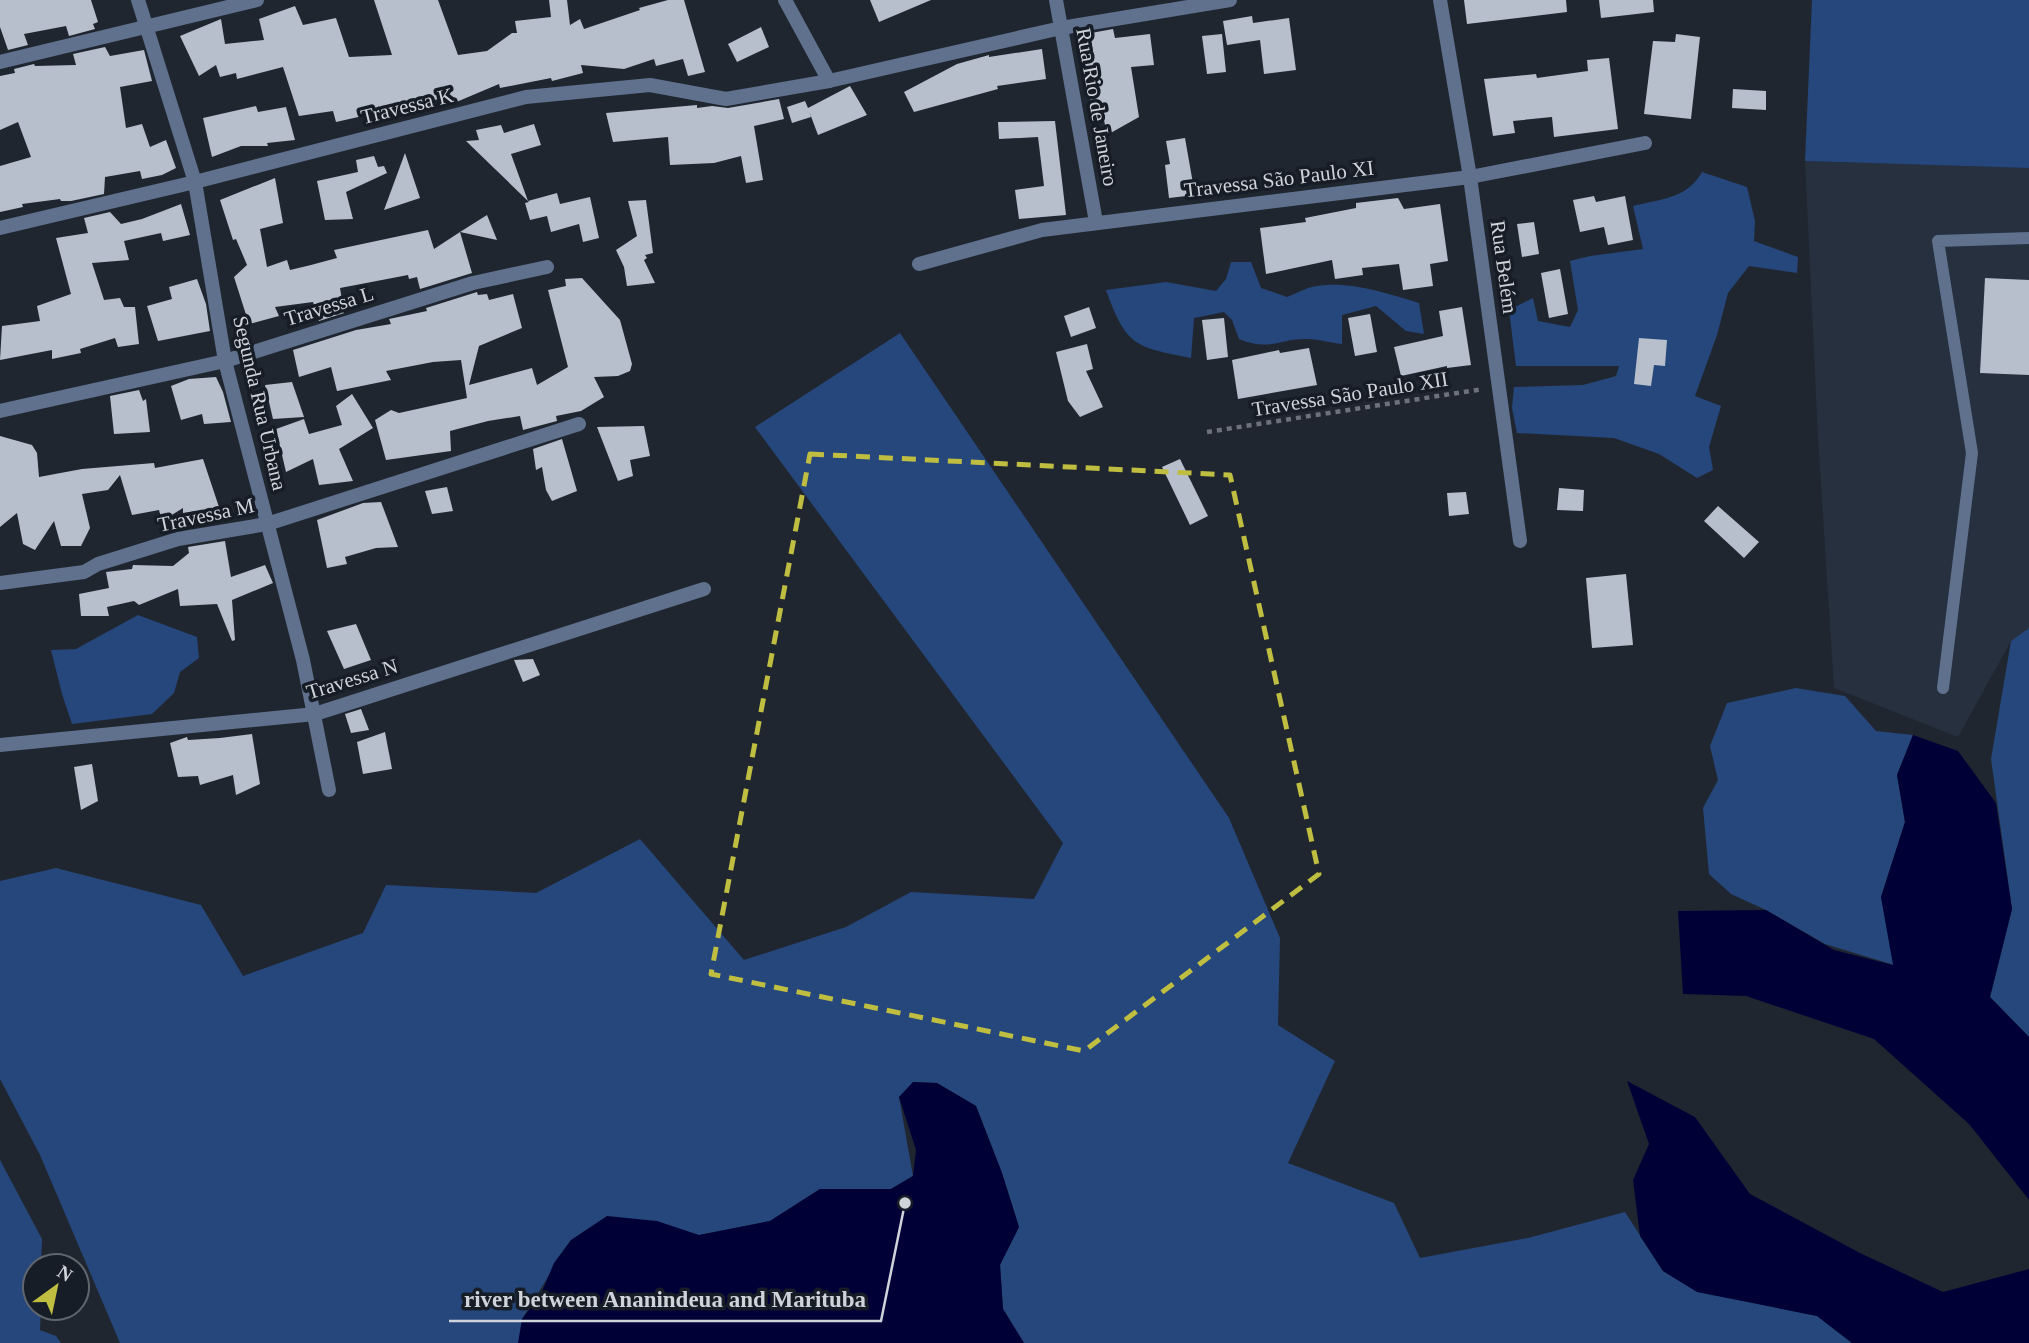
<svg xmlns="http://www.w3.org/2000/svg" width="2029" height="1343" font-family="'Times New Roman',serif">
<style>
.built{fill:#26303f}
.green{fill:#26477b}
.water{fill:#000037}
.building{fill:#b7bfcd}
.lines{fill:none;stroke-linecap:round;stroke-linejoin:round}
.path{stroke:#6c717a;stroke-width:4.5;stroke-dasharray:5 5;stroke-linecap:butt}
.service{stroke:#5f718d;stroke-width:12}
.minor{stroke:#5f718d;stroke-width:14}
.marked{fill:none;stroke:#bfbe41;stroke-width:5;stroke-dasharray:14 9;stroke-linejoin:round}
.labels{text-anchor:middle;stroke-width:7;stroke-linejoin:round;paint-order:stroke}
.street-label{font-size:21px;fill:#cfd3da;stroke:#161d26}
.leader{fill:none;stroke:#cfd3da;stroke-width:2.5}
.callout-dot{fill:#cfd3da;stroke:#161d26;stroke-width:2.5}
.callout-label{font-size:23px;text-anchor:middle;font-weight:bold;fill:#cfd3da;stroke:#161d26;stroke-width:7;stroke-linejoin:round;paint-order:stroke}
</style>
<rect width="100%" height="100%" fill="#202630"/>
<path class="built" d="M 1805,161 L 2029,168 L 2029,628 L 2011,641 L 1958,737 L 1834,688 L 1818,437 Z"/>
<g class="green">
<path d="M 1812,0 L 2029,0 L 2029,168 L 1805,161 Z"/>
<path d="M 1702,172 L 1747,187 L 1755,221 L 1754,241 L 1798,257 L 1797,273 L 1749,266 L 1728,293 L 1717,335 L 1695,396 L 1721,406 L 1709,447 L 1713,470 L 1697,478 L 1659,454 L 1614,438 L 1517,433 L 1512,408 L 1514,387 L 1583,385 L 1616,376 L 1619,366 L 1516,366 L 1509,310 L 1533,298 L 1538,321 L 1570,327 L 1578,310 L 1570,261 L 1590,256 L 1643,249 L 1633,206 C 1660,199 1687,199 1702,172 Z"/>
<path d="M 1231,262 L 1251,262 L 1261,288 L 1287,297 C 1294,294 1301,291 1308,288 C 1342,278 1387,293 1419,303 L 1424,334 L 1406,331 L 1376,306 L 1342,315 L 1342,344 C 1331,343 1319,339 1307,339 C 1280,338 1271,352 1239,339 L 1232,320 L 1224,312 L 1194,318 L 1191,358 C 1135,347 1126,346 1106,290 L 1166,282 L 1216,291 L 1226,279 Z"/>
<path d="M 900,333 L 1229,818 L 1280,938 L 1278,1025 L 1335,1061 L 1288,1163 L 1394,1203 L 1420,1258 L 1528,1238 L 1625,1212 L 1663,1271 L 1696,1291 L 1817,1316 L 1852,1343 L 1024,1343 L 1003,1309 L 1000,1264 L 1019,1227 L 1002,1173 L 976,1106 L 937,1083 L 914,1082 L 899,1097 L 913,1176 L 891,1189 L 820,1189 L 770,1221 L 699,1235 L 571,1240 L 522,1319 L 524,1343 L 120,1343 L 40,1155 L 0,1079 L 0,881 L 56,868 L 201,905 L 243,976 L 363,933 L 386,885 L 536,893 L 640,839 L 744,960 L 846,927 L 911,892 L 1034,899 L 1063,843 L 755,427 Z"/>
<path d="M 138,615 L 197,637 L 199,658 L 180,672 L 174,693 L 152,714 L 72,724 L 62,694 L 51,650 L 76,649 Z"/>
<path d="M 2029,628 L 2029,1037 L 1990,997 L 2012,909 L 1991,759 L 2011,641 Z"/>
<path d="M 1796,688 L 1845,696 L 1876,731 L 1913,735 L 1897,775 L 1905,822 L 1881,897 L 1894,965 L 1825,944 L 1766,910 L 1731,894 L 1709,874 L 1703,808 L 1718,780 L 1710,746 L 1727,703 Z"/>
<path d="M 0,1160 L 42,1239 L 41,1266 L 35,1266 L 35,1308 L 41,1308 L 40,1330 L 56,1336 L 61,1343 L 0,1343 Z"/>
</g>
<g class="water">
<path d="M 1913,735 L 1958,751 L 1996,803 L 2012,909 L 1990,997 L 2029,1037 L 2029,1200 L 1969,1124 L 1874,1039 L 1746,996 L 1683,994 L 1678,911 L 1766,910 L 1834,950 L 1893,965 L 1881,897 L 1905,822 L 1897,775 Z"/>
<path d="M 1627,1081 L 1695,1117 L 1750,1194 L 1860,1253 L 1943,1292 L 2029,1269 L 2029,1343 L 1852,1343 L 1817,1316 L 1697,1292 L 1663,1271 L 1640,1236 L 1633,1180 L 1649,1144 Z"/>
<path d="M 913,1082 L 937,1083 L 976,1106 L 1002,1173 L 1019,1227 L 1000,1265 L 1003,1309 L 1024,1343 L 518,1343 L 522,1319 L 540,1296 L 554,1263 L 571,1240 L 607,1216 L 657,1221 L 699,1235 L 770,1221 L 820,1189 L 891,1189 L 913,1176 L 916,1150 L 899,1097 Z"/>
</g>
<g class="building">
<path d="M 0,0 L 91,0 L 98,22 L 93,24 L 95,29 L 69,36 L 66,26 L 24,34 L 28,45 L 8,50 L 0,27 Z"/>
<path d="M 374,0 L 438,0 L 458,55 L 487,51 L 512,33 L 517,33 L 515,21 L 551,17 L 549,0 L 567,0 L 570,25 L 580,19 L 584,29 L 640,10 L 639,8 L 668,0 L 684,0 L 705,72 L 688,76 L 683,59 L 656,66 L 654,59 L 624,69 L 581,65 L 583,73 L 552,81 L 551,78 L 500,88 L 499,84 L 454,103 L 452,96 L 336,122 L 333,111 L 299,116 L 283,67 L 237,79 L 236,73 L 220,77 L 216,65 L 199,76 L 180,36 L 221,19 L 225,44 L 264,40 L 259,19 L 295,6 L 303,25 L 336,18 L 349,57 L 392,55 Z"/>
<path d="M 870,0 L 931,0 L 879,22 Z"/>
<path d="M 1464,0 L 1566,0 L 1567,12 L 1467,24 Z"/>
<path d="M 1599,0 L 1653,0 L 1654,12 L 1601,18 Z"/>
<path d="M 1252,16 L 1253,23 L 1289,18 L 1296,70 L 1264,74 L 1260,40 L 1227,45 L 1223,21 Z"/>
<path d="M 761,27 L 769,47 L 737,62 L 728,44 Z"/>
<path d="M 1113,29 L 1115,38 L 1150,34 L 1154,65 L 1131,67 L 1139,117 L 1107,135 L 1104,120 L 1094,122 L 1080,35 Z"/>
<path d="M 1222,34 L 1226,72 L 1207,74 L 1202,36 Z"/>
<path d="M 1676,34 L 1700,37 L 1691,119 L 1644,114 L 1653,41 L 1675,42 Z"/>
<path d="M 105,47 L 110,56 L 144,50 L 152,81 L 120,87 L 126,128 L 142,124 L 150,147 L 166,140 L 176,168 L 162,175 L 142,179 L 140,171 L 105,177 L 104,194 L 71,201 L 61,201 L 60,199 L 22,204 L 23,207 L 0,212 L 0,166 L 31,157 L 18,122 L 0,130 L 0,76 L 15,73 L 14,69 L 34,64 L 35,66 L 76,65 L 73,54 Z"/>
<path d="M 1042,49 L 1046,79 L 997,86 L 998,89 L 914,112 L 904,92 L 957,64 L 989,55 L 989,57 Z"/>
<path d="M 1609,58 L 1618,129 L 1554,137 L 1552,117 L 1513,121 L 1515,133 L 1493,136 L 1484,79 L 1536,74 L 1537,78 L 1588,71 L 1587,60 Z"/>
<path d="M 850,86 L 867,115 L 818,135 L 809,111 L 811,117 L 792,123 L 787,107 L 805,101 L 808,108 Z"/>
<path d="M 1733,89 L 1766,91 L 1766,110 L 1732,108 Z"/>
<path d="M 779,99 L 784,119 L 754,126 L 763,180 L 746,183 L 741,156 L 714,163 L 670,165 L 668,137 L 613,142 L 606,113 L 697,105 L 697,108 L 712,106 L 728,108 Z"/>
<path d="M 256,106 L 258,112 L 286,107 L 295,140 L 267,143 L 268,146 L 241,146 L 212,157 L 203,118 Z"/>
<path d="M 1055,121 L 1066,215 L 1019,219 L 1015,190 L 1044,186 L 1038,137 L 999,139 L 998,122 Z"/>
<path d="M 534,124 L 541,145 L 511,154 L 528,201 L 557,193 L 560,204 L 590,197 L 599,238 L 583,242 L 579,224 L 551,232 L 547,216 L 530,220 L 525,203 L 529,202 L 466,141 L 479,140 L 476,130 L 501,125 L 504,133 Z"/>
<path d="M 1185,138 L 1195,195 L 1169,198 L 1165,165 L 1170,164 L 1166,141 Z"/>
<path d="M 405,153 L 420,198 L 384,210 Z"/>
<path d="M 374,156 L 378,167 L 384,166 L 387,173 L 346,192 L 353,219 L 325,220 L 317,181 L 358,172 L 356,160 Z"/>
<path d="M 275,178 L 283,223 L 260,229 L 267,267 L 287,260 L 290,270 L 311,265 L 337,258 L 334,250 L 428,230 L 434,249 L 460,232 L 472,273 L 420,289 L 417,277 L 409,279 L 408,275 L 340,288 L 344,313 L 319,321 L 313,302 L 275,307 L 279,316 L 249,324 L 234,277 L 247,265 L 236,239 L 233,240 L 220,200 Z"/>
<path d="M 1594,196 L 1596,202 L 1625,196 L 1633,240 L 1608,245 L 1604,227 L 1580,232 L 1573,200 Z"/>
<path d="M 1398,198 L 1404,209 L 1440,204 L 1448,261 L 1430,264 L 1433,286 L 1403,290 L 1399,264 L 1362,268 L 1363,275 L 1335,279 L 1332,260 L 1266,274 L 1260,228 L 1306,222 L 1305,218 L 1356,208 L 1356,203 Z"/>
<path d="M 646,200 L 653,253 L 645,255 L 647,258 L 644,260 L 655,283 L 627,286 L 624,267 L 616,250 L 637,236 L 628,201 Z"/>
<path d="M 181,204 L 190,235 L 163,241 L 161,233 L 124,241 L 129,260 L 92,263 L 104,300 L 120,298 L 124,307 L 135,307 L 139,344 L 118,347 L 115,338 L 80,349 L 81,353 L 52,359 L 52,350 L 0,360 L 2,326 L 40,321 L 37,306 L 71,294 L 56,238 L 88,233 L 84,218 L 110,212 L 121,224 L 142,219 Z"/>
<path d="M 487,215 L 497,240 L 460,232 Z"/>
<path d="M 1534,222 L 1539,254 L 1522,257 L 1517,224 Z"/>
<path d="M 1560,269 L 1568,314 L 1549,318 L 1541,273 Z"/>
<path d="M 582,278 L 620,320 L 632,364 L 630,371 L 618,376 L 594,377 L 604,397 L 581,411 L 556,416 L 557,421 L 523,430 L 520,416 L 488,421 L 450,431 L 451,451 L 386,460 L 375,420 L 391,410 L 399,413 L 467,398 L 461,360 L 433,362 L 386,371 L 391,380 L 337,391 L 331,367 L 299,377 L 293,350 L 356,330 L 391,324 L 389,319 L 427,311 L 426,308 L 477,292 L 478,295 L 487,294 L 489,300 L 513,294 L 522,328 L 479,346 L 469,385 L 532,368 L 537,385 L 568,367 L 548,290 L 566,286 L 565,279 Z"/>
<path d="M 1985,278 L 2029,280 L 2029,375 L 1980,373 Z"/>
<path d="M 197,279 L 206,304 L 210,331 L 158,341 L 147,306 L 172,299 L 169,287 Z"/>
<path d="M 1089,307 L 1096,328 L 1071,337 L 1064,316 Z"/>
<path d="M 1462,307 L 1471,365 L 1447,368 L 1447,366 L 1401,376 L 1394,347 L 1443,336 L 1439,311 Z"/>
<path d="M 1370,314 L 1377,352 L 1355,356 L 1348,318 Z"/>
<path d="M 1224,318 L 1228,357 L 1207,360 L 1202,320 Z"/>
<path d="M 1639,338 L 1667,340 L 1665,366 L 1654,365 L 1651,386 L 1634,384 Z"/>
<path d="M 1087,344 L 1093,369 L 1086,371 L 1103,407 L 1080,417 L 1068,401 L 1056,352 Z"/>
<path d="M 1309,348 L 1317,385 L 1238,399 L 1232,360 L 1279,350 L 1280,353 Z"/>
<path d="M 216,377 L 223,392 L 231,422 L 204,424 L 202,414 L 181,420 L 171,386 L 189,379 Z"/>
<path d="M 292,382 L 304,417 L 273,419 L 265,385 Z"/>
<path d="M 139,390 L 143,401 L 146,399 L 150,432 L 114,434 L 110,396 Z"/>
<path d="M 352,394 L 373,428 L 339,449 L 353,481 L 319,485 L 313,459 L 286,472 L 276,429 L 304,419 L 309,434 L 342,425 L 336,406 Z"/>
<path d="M 644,426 L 650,456 L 630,460 L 633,476 L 618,481 L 597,427 Z"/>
<path d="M 0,436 L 32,445 L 37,453 L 39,477 L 82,469 L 154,463 L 155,468 L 203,459 L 219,507 L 183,513 L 183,508 L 162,521 L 159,510 L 132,515 L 120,475 L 108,490 L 82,494 L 90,528 L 81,546 L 61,546 L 54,521 L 35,550 L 23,544 L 17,513 L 0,527 Z"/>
<path d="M 562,439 L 577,491 L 552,501 L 546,490 L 542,467 L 536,470 L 533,449 Z"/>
<path d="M 1180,459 L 1208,516 L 1190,525 L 1162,467 Z"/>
<path d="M 447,487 L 453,511 L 432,514 L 425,491 Z"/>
<path d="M 1559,488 L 1584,490 L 1583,511 L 1557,510 Z"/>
<path d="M 1466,492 L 1469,514 L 1449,516 L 1447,493 Z"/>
<path d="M 381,502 L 398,547 L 376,548 L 345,557 L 347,564 L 327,568 L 317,520 L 363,503 Z"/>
<path d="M 1718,506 L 1759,542 L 1744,558 L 1704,521 Z"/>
<path d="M 225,541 L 231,577 L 265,565 L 273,583 L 232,600 L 235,640 L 232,641 L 217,604 L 180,606 L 178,589 L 139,605 L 134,601 L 107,607 L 109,616 L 81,616 L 79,594 L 109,588 L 106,572 L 132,569 L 133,565 L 173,566 L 189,553 L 188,547 Z"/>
<path d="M 1626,574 L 1633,645 L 1592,648 L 1586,578 Z"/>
<path d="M 356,624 L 371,660 L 344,669 L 327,631 Z"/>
<path d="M 533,659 L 540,675 L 523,682 L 514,660 Z"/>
<path d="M 361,709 L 369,730 L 351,733 L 345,714 Z"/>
<path d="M 385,732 L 392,769 L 363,774 L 357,742 Z"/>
<path d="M 252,734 L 260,784 L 236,795 L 233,775 L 200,785 L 198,776 L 178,777 L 170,743 L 187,737 L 188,740 L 220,738 Z"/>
<path d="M 92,764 L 98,801 L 81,810 L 74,767 Z"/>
</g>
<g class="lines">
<path class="path" d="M 1207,432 L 1483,389"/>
<path class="service" d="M 1943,688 L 1972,453 L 1938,241 L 2029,238"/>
<g class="minor">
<path d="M 138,0 L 195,182 L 225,361 L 303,660 L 329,790"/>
<path d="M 785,0 L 829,81"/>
<path d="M 1056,0 L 1096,222"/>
<path d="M 1440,0 L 1470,177 L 1520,541"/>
<path d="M 0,62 L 257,0"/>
<path d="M 0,228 L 195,182 L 526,97 L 650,85 L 726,99 L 829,81 L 1061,28 L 1230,0"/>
<path d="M 919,264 L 1042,230 L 1470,177 L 1645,143"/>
<path d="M 0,411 L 225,361 L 473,283 L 547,267"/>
<path d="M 0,583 L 84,572 L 98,564 L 178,539 L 267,524 L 579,424"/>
<path d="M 0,745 L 315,714 L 704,589"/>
</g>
</g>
<path class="marked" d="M 810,454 L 1230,475 L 1319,874 L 1084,1051 L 711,974 Z"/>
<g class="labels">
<g class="street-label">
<text transform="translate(407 106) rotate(-14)" y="7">Travessa K</text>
<text transform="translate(1097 107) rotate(80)" y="7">Rua Rio de Janeiro</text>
<text transform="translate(1279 179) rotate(-7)" y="7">Travessa São Paulo XI</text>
<text transform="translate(1504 267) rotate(82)" y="7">Rua Belém</text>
<text transform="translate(329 306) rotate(-17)" y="7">Travessa L</text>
<text transform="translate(1350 394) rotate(-9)" y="7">Travessa São Paulo XII</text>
<text transform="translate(260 403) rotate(77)" y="7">Segunda Rua Urbana</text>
<text transform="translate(206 515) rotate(-12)" y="7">Travessa M</text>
<text transform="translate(352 679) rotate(-17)" y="7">Travessa N</text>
</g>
</g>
<path class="leader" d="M905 1203L881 1321H449"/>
<circle class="callout-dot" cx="905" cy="1203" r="7"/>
<g class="callout-label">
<text x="665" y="1307">river between Ananindeua and Marituba</text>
</g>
<g transform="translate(56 1287) rotate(33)"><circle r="33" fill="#161d26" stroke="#60666e" stroke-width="2"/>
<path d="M0-5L12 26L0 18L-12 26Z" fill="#bfbe41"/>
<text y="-10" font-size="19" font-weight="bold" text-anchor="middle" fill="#cfd3da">N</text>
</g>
</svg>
